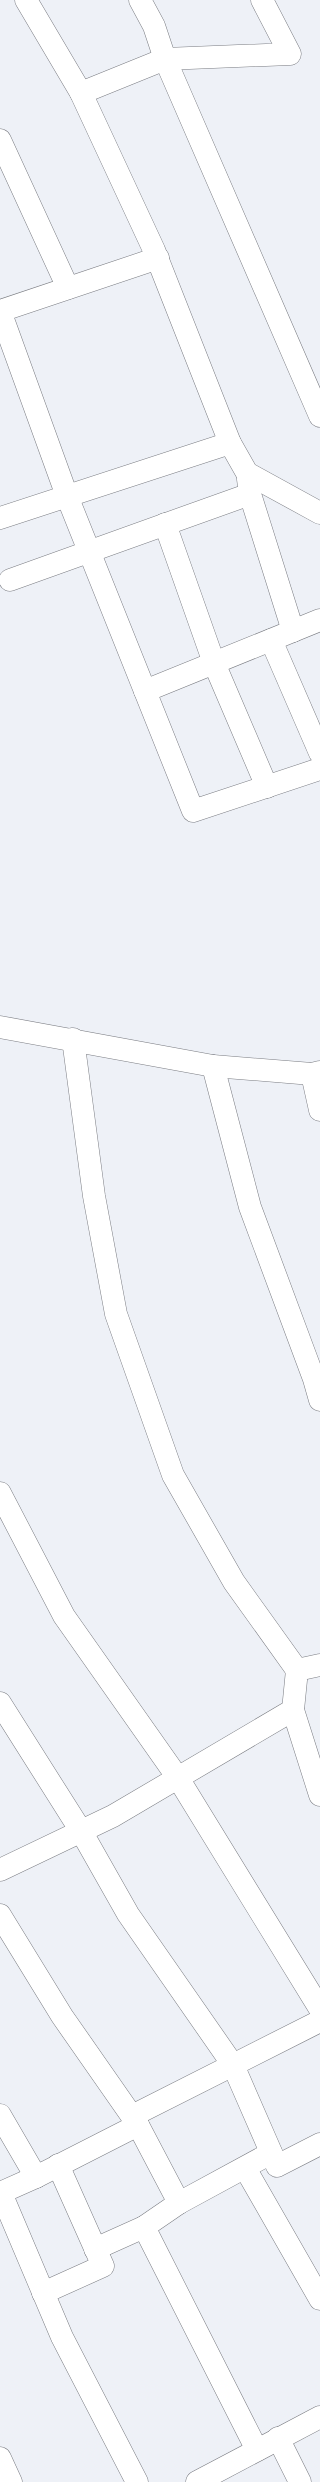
<svg xmlns="http://www.w3.org/2000/svg" width="320" height="2482" font-family="'Source Sans 3',sans-serif">
<style>
.lines{fill:none;stroke-linecap:round;stroke-linejoin:round}
.minor-casing{stroke:#7b7d83;stroke-width:23}
.minor{stroke:#fff;stroke-width:22}
</style>
<rect width="100%" height="100%" fill="#eef1f7"/>
<g class="lines">
<g class="minor-casing">
<g id="minor">
<path d="M 26,0 L 81,93 L 154,250 L 230,443 L 247,473 L 320,513"/>
<path d="M 140,0 L 154,26 L 165,59 L 320,416"/>
<path d="M 81,93 L 165,59 L 290,54 L 262,0"/>
<path d="M 0,140 L 68,288"/>
<path d="M 0,311 L 67,496 L 193,811 L 320,769"/>
<path d="M 0,311 L 158,258"/>
<path d="M 248,479 L 250,494 L 293,631"/>
<path d="M 0,518 L 230,443"/>
<path d="M 165,524 L 214,663 L 267,787"/>
<path d="M 10,580 L 250,494"/>
<path d="M 271,640 L 320,753"/>
<path d="M 145,691 L 320,620"/>
<path d="M 0,1027 L 213,1066 L 312,1074 L 320,1072"/>
<path d="M 73,1039 L 94,1196 L 116,1314 L 173,1475 L 234,1582 L 297,1670"/>
<path d="M 213,1066 L 250,1207 L 314,1379 L 320,1400"/>
<path d="M 312,1074 L 320,1110"/>
<path d="M 0,1493 L 64,1616 L 178,1778 L 320,2009"/>
<path d="M 0,1703 L 81,1831 L 128,1914 L 233,2065 L 277,2166 L 320,2144"/>
<path d="M 293,1710 L 320,1795"/>
<path d="M 0,1870 L 113,1816 L 293,1710 L 297,1670 L 320,1665"/>
<path d="M 0,1915 L 62,2016 L 138,2125 L 179,2203 L 271,2153"/>
<path d="M 0,2115 L 36,2177 L 138,2125"/>
<path d="M 132,2116 L 320,2021"/>
<path d="M 245,2168 L 320,2299"/>
<path d="M 0,2193 L 36,2177"/>
<path d="M 1,2193 L 62,2337 L 137,2482"/>
<path d="M 144,2227 L 257,2450"/>
<path d="M 95,2249 L 144,2227 L 179,2203"/>
<path d="M 43,2293 L 103,2266 L 58,2165"/>
<path d="M 278,2438 L 300,2482"/>
<path d="M 0,2458 L 11,2482"/>
<path d="M 197,2482 L 320,2417"/>
</g>
</g>
<use href="#minor" class="minor"/>
</g>
</svg>
